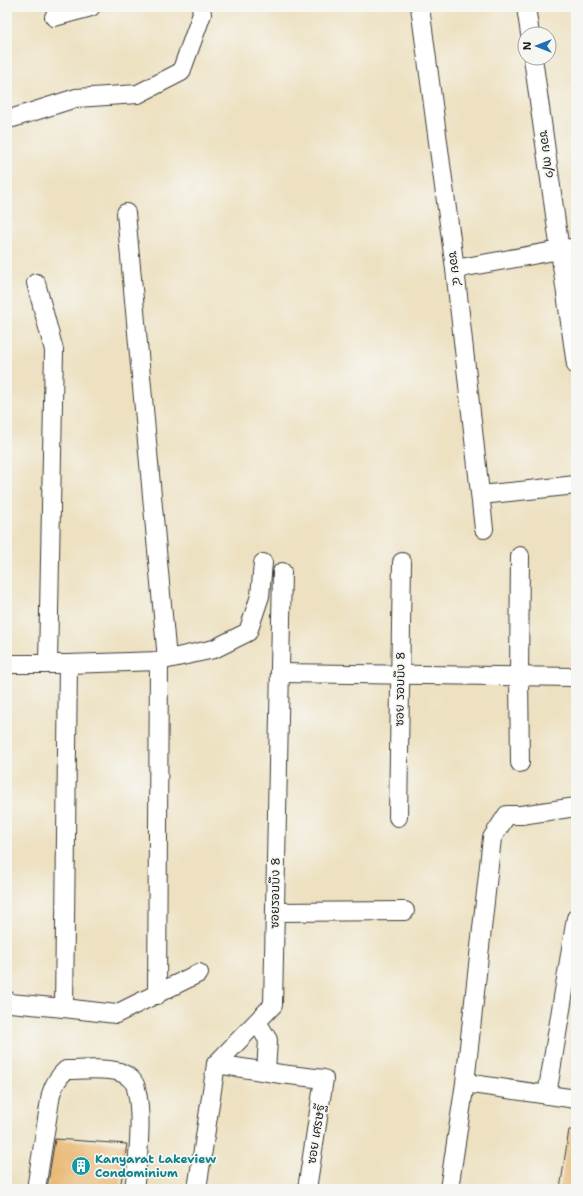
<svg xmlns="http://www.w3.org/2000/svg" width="583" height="1196" font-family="'Shantell Sans','Playpen Sans Thai',sans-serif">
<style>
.building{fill:#e9b66f}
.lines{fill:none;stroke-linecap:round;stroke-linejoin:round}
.minor-casing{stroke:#3b3a35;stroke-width:20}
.minor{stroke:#fff;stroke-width:18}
.labels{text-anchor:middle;stroke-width:3.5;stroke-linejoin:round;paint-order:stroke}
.street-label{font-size:12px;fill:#1c1c1c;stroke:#f6f6f2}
.culture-label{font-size:12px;font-weight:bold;fill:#0d838f;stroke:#f6f6f2;text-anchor:start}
</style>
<rect width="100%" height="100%" fill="#f6f6f2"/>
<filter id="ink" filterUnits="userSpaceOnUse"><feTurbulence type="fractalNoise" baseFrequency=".025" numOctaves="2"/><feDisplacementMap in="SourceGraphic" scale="8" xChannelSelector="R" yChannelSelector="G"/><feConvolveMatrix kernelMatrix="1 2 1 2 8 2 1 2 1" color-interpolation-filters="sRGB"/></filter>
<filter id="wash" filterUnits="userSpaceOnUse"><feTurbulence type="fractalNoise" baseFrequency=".012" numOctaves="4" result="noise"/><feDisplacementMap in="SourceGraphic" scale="16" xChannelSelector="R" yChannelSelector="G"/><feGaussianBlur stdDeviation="0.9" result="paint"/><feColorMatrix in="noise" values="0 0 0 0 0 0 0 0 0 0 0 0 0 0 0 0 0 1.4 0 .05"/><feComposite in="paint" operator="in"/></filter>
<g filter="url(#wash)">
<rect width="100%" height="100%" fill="#ede1c1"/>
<g id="blocks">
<g class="building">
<path d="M 569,1130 L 576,1130 L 576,1189 L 560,1189 Z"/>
<path d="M 55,1139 L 127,1144 L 120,1189 L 47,1189 Z"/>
</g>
</g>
</g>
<g filter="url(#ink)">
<use href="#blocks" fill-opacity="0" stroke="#3b3a35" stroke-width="1"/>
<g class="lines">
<g class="minor-casing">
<g id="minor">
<path d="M 420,7 L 455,269 L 484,529"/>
<path d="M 526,7 L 530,34"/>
<path d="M 54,17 L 91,7"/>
<path d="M 533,58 L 576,365"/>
<path d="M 13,118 L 76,98 L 138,94 L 181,72 L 202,14 L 201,7"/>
<path d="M 126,213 L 167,659"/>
<path d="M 455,269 L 576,247"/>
<path d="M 36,283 L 54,350 L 48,664"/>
<path d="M 481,495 L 576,485"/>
<path d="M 520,556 L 519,677 L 520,763"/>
<path d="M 7,664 L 68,664 L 64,1008 L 10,1003 L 7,1000"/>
<path d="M 68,664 L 159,661 L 214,649 L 248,632 L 260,596 L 263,563"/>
<path d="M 280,673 L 576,677"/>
<path d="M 398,817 L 402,562"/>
<path d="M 275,912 L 405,911"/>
<path d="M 157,995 L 159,661"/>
<path d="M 64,1008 L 116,1014 L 199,973"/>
<path d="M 257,1022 L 268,1040 L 266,1071"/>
<path d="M 216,1064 L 281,1074 L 324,1079 L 307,1189"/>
<path d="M 465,1083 L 576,1099"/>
<path d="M 547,1095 L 576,918"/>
<path d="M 36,1189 L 51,1094 C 54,1084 58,1077 66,1070 C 80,1070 110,1067 122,1073 C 127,1075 135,1081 136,1088 C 143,1114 138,1161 134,1189"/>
<path d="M 197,1189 L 216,1064 L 273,1005 L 282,572"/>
<path d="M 449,1189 L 465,1083 L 492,838 L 507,815 L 521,815 L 576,807"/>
</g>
</g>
<use href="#minor" class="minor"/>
</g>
</g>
<defs>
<g id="building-disc" transform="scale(1)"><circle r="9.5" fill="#0f9aa8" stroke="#f6f6f2"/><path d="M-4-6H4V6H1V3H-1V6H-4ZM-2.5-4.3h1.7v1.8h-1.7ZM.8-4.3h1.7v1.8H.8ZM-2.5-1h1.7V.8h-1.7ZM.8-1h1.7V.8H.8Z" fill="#fff"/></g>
</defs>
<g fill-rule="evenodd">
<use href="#building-disc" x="81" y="1166"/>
</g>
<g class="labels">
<g class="street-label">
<text transform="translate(547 154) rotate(82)" y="4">ซอย ๓/๑</text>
<text transform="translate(455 268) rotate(83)" y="4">ซอย ๔</text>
<text transform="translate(400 689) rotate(-89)" y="4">ซอย รอบบึง 8</text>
<text transform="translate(275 893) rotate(-89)" y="4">ซอยรอบบึง 8</text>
<text transform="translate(316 1134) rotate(-81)" y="4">ซอย เศรษฐี</text>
</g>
<g class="culture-label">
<text x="95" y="1163">Kanyarat Lakeview<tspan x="95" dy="14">Condominium</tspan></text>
</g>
</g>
<rect width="583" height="1196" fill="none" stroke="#f6f6f2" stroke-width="24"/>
<g transform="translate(537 46) rotate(270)"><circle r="19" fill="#f6f6f2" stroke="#9f9f9c"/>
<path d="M0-3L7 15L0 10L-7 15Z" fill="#1f6fb2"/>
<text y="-6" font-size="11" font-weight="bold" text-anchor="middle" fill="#1c1c1c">N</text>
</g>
</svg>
